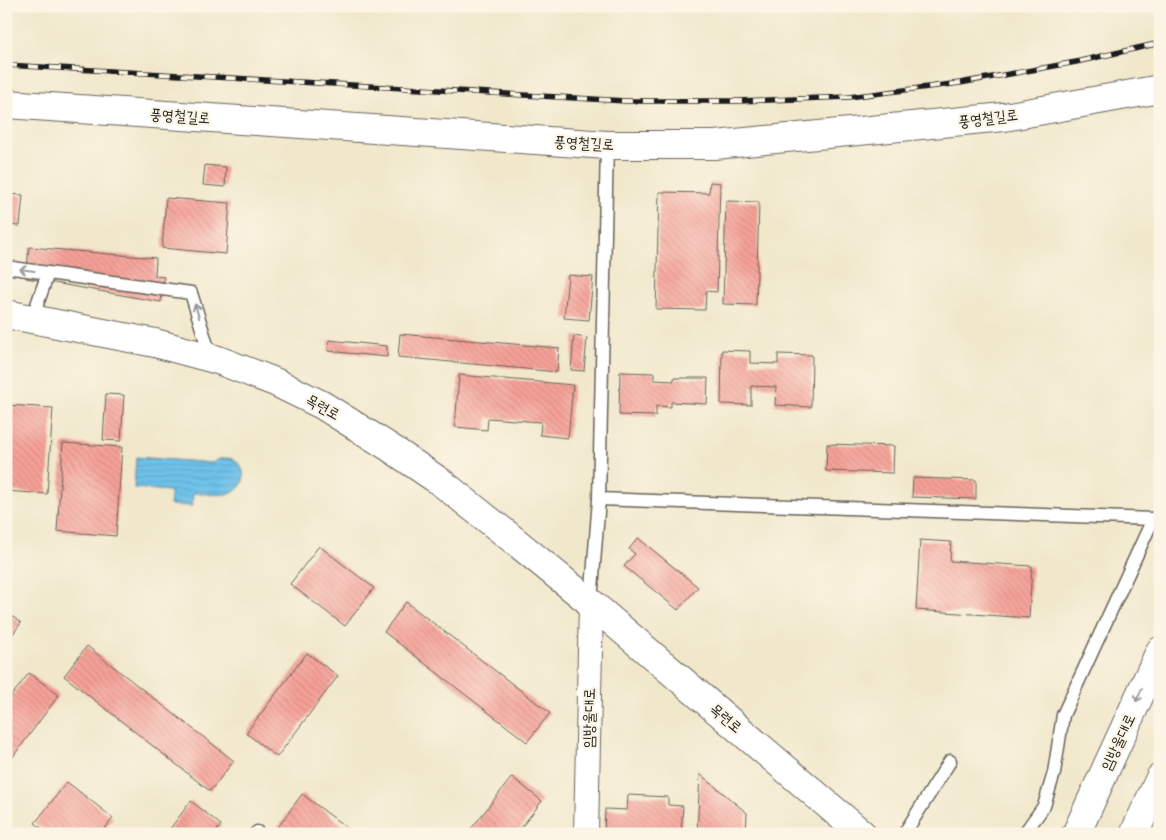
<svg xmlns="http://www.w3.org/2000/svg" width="1166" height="840" font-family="Itim,'Poor Story',sans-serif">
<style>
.water{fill:url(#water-rules);stroke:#456f83}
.building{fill:url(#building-back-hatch)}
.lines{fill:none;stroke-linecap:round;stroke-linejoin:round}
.lane-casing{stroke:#67635a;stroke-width:15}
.street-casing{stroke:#67635a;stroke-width:26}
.secondary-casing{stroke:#67635a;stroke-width:30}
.lane{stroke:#fff;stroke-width:12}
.street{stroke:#fff;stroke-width:24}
.secondary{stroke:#fff;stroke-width:28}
.rail-casing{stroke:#1c1c1c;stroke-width:5.5}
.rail{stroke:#fcf5e5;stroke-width:4;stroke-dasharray:11;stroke-linecap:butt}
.oneway{stroke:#999}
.labels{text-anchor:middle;stroke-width:4.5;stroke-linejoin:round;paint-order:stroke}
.street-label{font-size:15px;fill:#1c1c1c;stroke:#fcf5e5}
</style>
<defs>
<pattern id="water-rules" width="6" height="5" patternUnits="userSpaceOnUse" patternTransform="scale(1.25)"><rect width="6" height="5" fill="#6ec2ea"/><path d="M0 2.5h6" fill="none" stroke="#5fa6c8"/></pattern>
<pattern id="building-back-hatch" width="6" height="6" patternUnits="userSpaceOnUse" patternTransform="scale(1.25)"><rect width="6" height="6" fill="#f6a198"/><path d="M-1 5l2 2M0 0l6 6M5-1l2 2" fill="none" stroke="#d28a82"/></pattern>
</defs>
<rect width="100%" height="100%" fill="#fcf5e5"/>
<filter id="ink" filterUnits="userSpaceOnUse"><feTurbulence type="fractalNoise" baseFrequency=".02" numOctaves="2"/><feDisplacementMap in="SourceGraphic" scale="10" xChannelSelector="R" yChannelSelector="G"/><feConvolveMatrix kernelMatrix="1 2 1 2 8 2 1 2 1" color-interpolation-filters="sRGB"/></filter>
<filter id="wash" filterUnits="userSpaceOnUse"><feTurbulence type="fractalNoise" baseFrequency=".0096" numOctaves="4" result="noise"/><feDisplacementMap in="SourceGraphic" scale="20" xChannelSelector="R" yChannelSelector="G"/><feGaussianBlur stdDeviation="1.12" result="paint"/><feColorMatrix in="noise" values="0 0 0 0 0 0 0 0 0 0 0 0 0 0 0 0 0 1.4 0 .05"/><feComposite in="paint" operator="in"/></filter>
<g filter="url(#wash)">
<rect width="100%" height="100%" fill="#f1e8cc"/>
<path class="water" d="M 136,457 L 212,463 C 238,445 256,481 233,492 C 221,497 205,493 193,493 L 192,506 L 170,505 L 170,491 L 134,488 Z"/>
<g id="blocks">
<g class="building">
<path d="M 205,165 L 226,167 L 225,187 L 203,185 Z"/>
<path d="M 710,182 L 720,183 L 717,292 L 706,291 L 705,310 L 656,309 L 659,192 L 709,193 Z"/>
<path d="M 6,194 L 23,195 L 20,226 L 6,225 Z"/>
<path d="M 166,198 L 230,203 L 226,254 L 162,248 Z"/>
<path d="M 726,201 L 759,202 L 756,305 L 723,304 Z"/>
<path d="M 29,247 L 156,258 L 155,276 L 164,277 L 161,302 L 26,278 Z"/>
<path d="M 568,275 L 593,277 L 589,320 L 564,318 Z"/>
<path d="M 400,334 L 559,348 L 557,372 L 398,357 Z"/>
<path d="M 574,336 L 587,338 L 584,371 L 571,370 Z"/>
<path d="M 329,340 L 387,346 L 387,357 L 328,351 Z"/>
<path d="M 722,350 L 750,351 L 750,363 L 778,364 L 778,354 L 812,355 L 811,407 L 775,405 L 776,387 L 751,386 L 751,405 L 721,404 Z"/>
<path d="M 620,372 L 654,373 L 654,380 L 674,381 L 674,378 L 708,378 L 707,404 L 671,402 L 671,407 L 656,406 L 656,416 L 619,415 Z"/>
<path d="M 459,375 L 573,385 L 568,438 L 540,435 L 541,422 L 488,418 L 487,430 L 455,427 Z"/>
<path d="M 106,394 L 124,395 L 121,441 L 103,440 Z"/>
<path d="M 7,405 L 53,408 L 47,494 L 6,491 Z"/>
<path d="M 63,443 L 122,447 L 116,536 L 57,531 Z"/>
<path d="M 827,444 L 894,446 L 893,473 L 826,471 Z"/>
<path d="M 913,478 L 976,480 L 976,499 L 912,497 Z"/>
<path d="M 638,538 L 698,587 L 678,610 L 624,566 L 635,554 L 629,549 Z"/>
<path d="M 920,540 L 951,542 L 950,561 L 1032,566 L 1029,618 L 916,610 Z"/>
<path d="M 319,546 L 374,588 L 345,626 L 290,584 Z"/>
<path d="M 406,602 L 550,713 L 527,742 L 384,632 Z"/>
<path d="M 6,612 L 21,623 L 6,643 Z"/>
<path d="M 87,646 L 234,761 L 210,791 L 64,676 Z"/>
<path d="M 307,653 L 338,676 L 277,757 L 246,733 Z"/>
<path d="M 29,673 L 59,695 L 6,766 L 6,703 Z"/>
<path d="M 700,774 L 747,813 L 746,834 L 697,834 Z"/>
<path d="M 512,777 L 542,801 L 516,834 L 467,834 Z"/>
<path d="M 67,782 L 113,818 L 101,834 L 48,834 L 35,823 Z"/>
<path d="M 302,794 L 355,834 L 288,834 L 278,827 Z"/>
<path d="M 628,795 L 668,797 L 668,805 L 683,806 L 681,834 L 604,833 L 605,809 L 627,810 Z"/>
<path d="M 191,801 L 221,825 L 214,834 L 166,834 Z"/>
</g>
</g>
</g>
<g filter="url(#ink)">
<use href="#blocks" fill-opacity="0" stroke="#67635a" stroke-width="1"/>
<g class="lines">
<g class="lane-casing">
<g id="lane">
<path d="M 6,267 L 48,273"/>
<path d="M 32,319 L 48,273 L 191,293 L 211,358"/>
<path d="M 599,499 L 1153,519 L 1063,715 L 1054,773 L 1044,806 L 1024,834"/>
<path d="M 591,602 L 599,499 L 607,145"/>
<path d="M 256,834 L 257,832"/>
<path d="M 904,834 L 950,761"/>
</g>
</g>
<g class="street-casing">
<path id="street" d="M 586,834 L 591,603"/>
</g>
<g class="secondary-casing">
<g id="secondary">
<path d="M 6,104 L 607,145 L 715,145 L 1004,117 L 1160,89"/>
<path d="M 6,314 L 155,343 L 218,360 L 275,382 L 322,405 L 389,447 L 442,483 L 505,533 L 591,603 L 862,834"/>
<path d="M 1076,834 L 1160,651"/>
<path d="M 1134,834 L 1160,778"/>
</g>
</g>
<use href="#lane" class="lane"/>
<use href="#street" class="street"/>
<use href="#secondary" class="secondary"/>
<g class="rail-casing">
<path id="rail" d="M 6,65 L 626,101 L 739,101 L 849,97 L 960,83 L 1076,62 L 1160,43"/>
</g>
<use href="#rail" class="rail"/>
</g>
<defs><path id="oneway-shaft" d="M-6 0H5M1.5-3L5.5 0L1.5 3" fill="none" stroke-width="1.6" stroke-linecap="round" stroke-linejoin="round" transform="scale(1.25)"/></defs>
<g class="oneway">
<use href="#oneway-shaft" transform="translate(27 270) rotate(-172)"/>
<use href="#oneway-shaft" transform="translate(197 311) rotate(-107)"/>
<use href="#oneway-shaft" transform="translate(1139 695) rotate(115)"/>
</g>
</g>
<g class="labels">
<g class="street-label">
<text transform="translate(180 116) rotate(4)" y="5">풍영철길로</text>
<text transform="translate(988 118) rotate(-7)" y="5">풍영철길로</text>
<text transform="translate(584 143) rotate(3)" y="5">풍영철길로</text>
<text transform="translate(323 407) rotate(29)" y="5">목련로</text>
<text transform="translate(589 718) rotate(-89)" y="5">임방울대로</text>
<text transform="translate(726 718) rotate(40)" y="5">목련로</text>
<text transform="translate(1118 742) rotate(-65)" y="5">임방울대로</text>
</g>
</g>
<rect width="1166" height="840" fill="none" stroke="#fcf5e5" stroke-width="25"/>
</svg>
